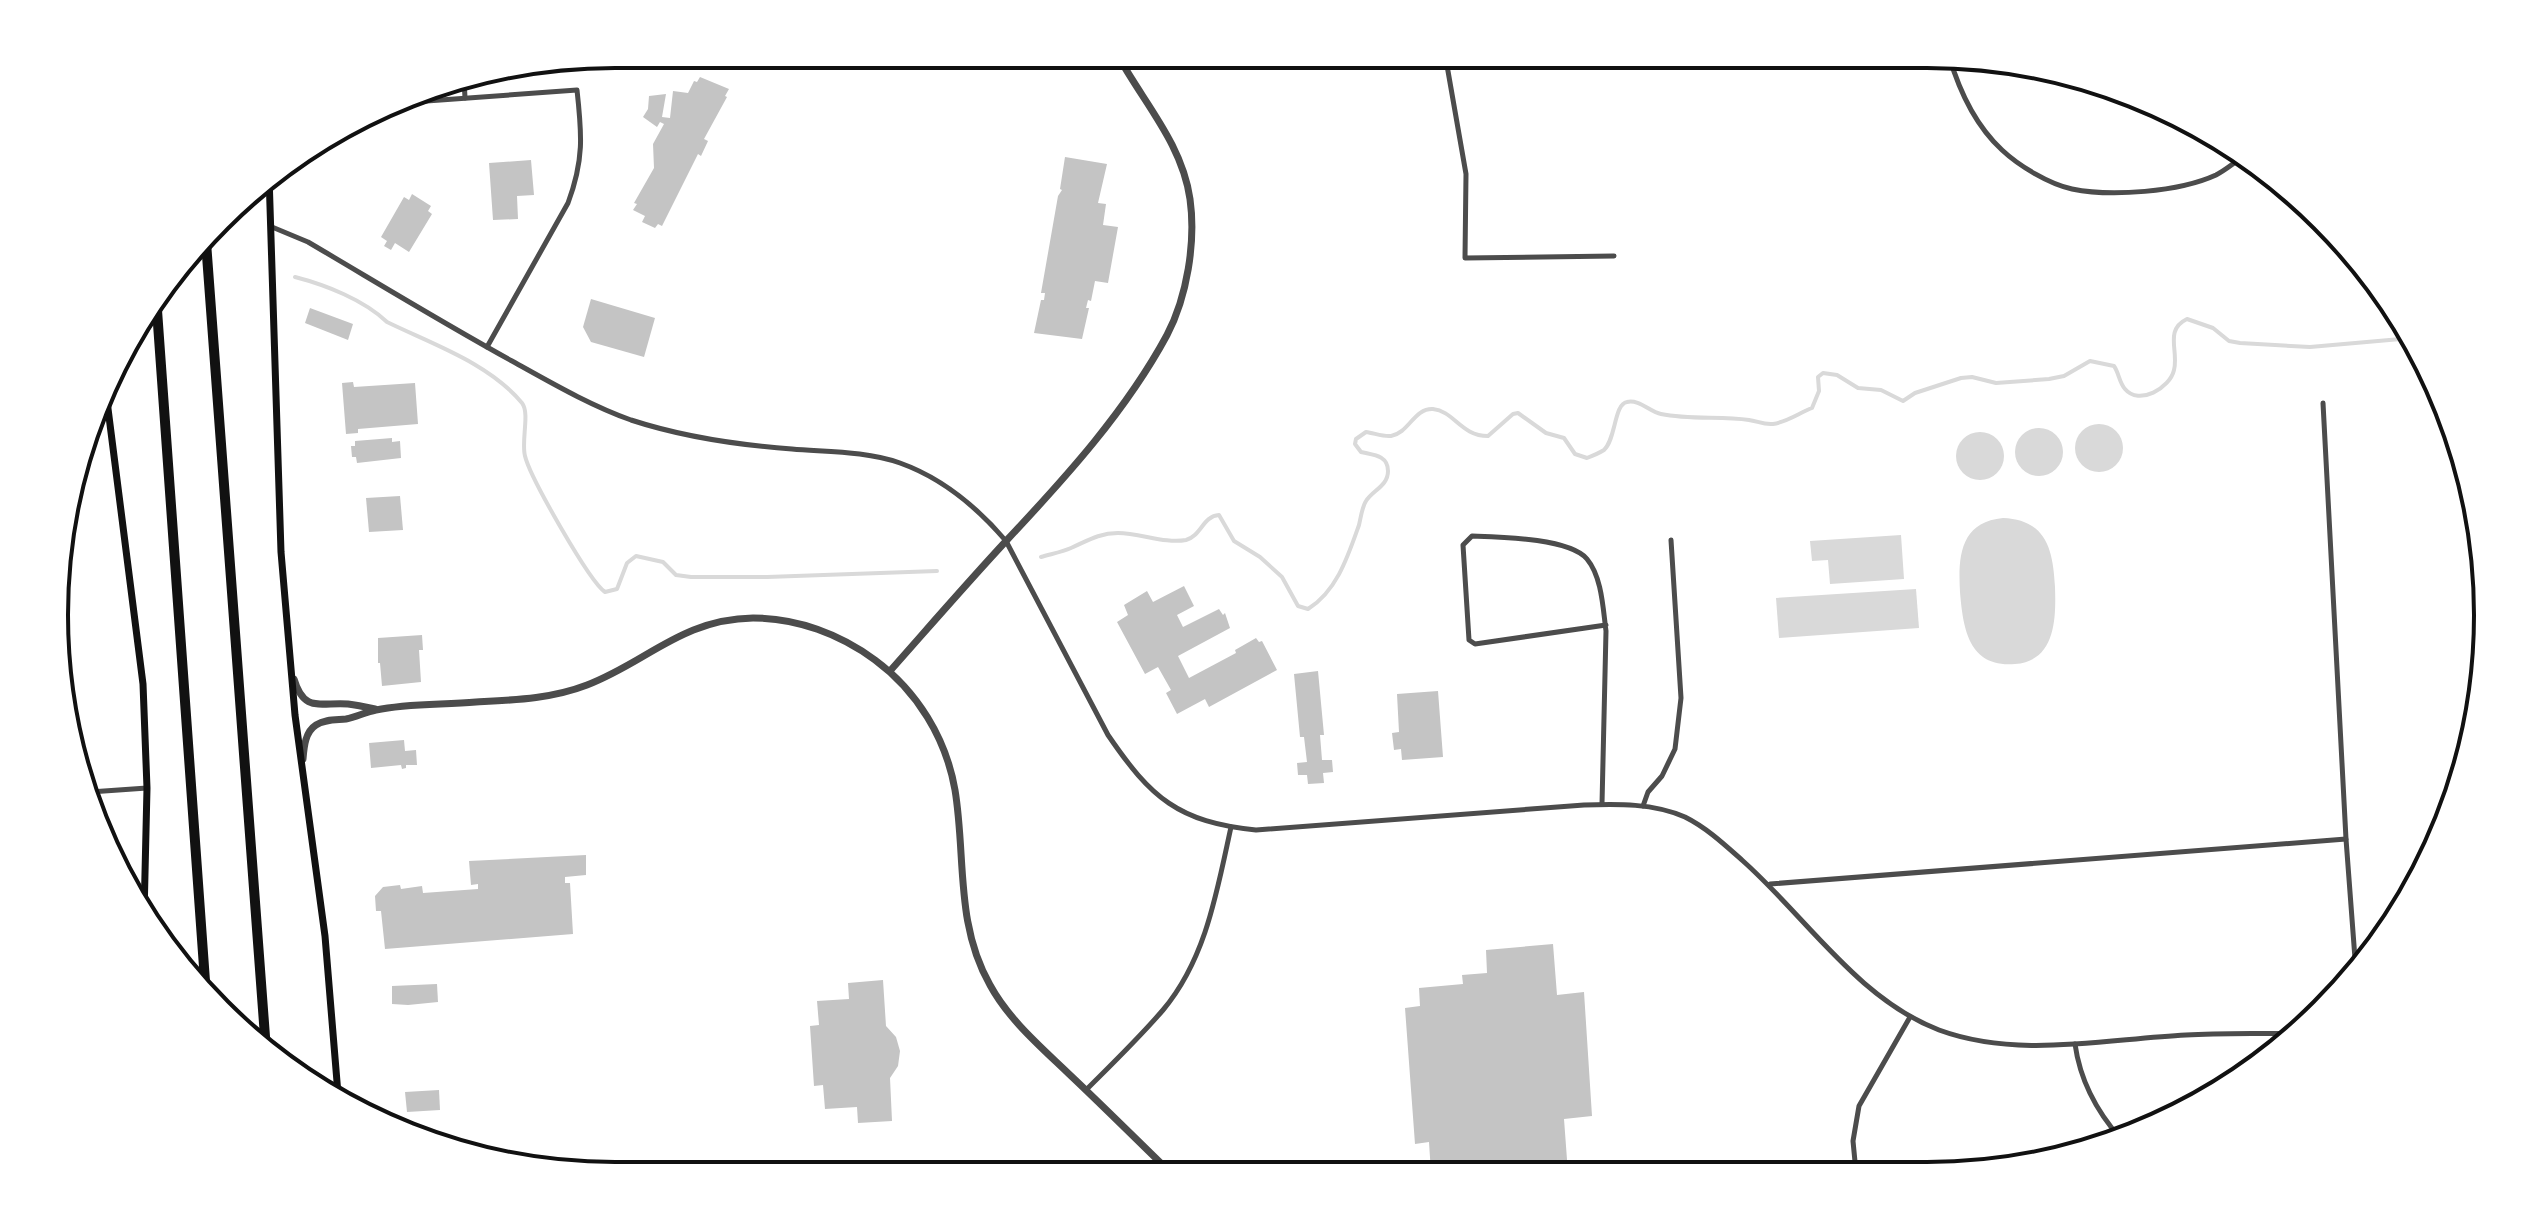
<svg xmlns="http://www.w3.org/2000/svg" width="2542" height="1230" font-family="Raleway,sans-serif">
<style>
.water{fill:#d9d9d9}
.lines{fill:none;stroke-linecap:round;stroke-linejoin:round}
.stream{stroke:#d9d9d9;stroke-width:4}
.building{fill:#c4c4c4}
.minor{stroke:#4c4c4c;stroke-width:5}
.tertiary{stroke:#4c4c4c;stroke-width:7}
.secondary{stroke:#111;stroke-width:7}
.motorway{stroke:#111;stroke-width:10}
.rim{fill:none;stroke:#111;stroke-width:4}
</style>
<rect width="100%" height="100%" fill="#fff"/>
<g class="water">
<circle cx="2099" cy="448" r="24"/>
<circle cx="2039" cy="452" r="24"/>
<circle cx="1980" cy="456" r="24"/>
<path d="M 2003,518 C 2047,520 2053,550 2055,587 C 2056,618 2056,661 2015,664 C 1968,668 1963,627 1960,592 C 1958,557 1960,522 2003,518 Z"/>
<path d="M 1901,535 L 1904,579 L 1830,584 L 1828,560 L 1812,561 L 1810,541 Z"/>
<path d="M 1916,589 L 1919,628 L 1779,638 L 1776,598 Z"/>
</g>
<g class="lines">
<g class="stream">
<path d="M 295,277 C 326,285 364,300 387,322 C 432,344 489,363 522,403 C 530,413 521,441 525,456 C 530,477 589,581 605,592 L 617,589 L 627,563 L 636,556 L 663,562 L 676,575 L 691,577 L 767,577 L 937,571"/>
<path d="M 1041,557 C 1051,554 1062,552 1071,548 C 1087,541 1099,533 1118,533 C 1140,533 1165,544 1186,540 C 1201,536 1203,516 1219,515 L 1234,541 L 1260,557 L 1282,577 L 1298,606 L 1308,609 C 1337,591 1348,556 1359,525 C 1361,517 1362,507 1366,501 C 1373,490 1388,486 1388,471 C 1388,455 1373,455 1361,452 L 1355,444 L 1356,439 L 1366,432 C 1374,433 1383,437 1391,436 C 1409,433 1414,408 1433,409 C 1454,411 1461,436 1488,436 L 1513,414 L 1518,413 L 1546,433 L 1564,438 L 1575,454 L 1587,458 C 1592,456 1599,453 1604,450 C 1616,439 1614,404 1627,402 C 1639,399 1650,412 1661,414 C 1690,420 1720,416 1749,420 C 1757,421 1764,425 1773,424 C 1787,422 1799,413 1812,408 L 1819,391 L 1818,377 L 1823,373 L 1837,375 L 1858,388 L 1881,390 L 1903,401 L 1915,393 L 1961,378 L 1972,377 L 1996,383 L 2049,379 L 2064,376 L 2090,361 L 2114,366 C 2119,373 2119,382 2125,389 C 2139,406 2170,388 2174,370 C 2179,351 2164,330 2187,319 L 2213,328 L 2229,341 L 2240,343 L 2310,347 L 2412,338"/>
</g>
</g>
<g class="building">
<path d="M 700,77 L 729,89 L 725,96 L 727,97 L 704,139 L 708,141 L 701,156 L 698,154 L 662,226 L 658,224 L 655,228 L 642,222 L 645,216 L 633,210 L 637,204 L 634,203 L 654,168 L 653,144 L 664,124 L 660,122 L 657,127 L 643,117 L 648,109 L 649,96 L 666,94 L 662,117 L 670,118 L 673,91 L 688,93 L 694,81 L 697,82 Z"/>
<path d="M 1065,157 L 1107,164 L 1098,203 L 1106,204 L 1103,225 L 1118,227 L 1108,283 L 1095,281 L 1091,301 L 1088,300 L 1086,308 L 1089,308 L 1082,339 L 1034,333 L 1041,300 L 1044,300 L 1045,293 L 1041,293 L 1058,196 L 1062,190 L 1060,189 Z"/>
<path d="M 531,160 L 534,195 L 517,196 L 518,219 L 493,220 L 489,163 Z"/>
<path d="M 412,194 L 431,206 L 428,211 L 432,214 L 409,252 L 395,243 L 391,250 L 384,246 L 387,241 L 381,237 L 404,197 L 409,200 Z"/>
<path d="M 591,299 L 655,318 L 644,357 L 591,342 L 583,327 Z"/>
<path d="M 310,308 L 353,324 L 348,340 L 305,323 Z"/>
<path d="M 353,382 L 354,387 L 415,383 L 418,424 L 358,429 L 358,433 L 346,434 L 342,383 Z"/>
<path d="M 392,438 L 392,442 L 400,441 L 401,458 L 357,463 L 356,457 L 352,457 L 351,446 L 355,446 L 355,441 Z"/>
<path d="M 400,496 L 403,530 L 369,532 L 366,498 Z"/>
<path d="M 1184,586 L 1194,606 L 1177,615 L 1183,627 L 1219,609 L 1223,615 L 1225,613 L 1230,628 L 1178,656 L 1189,678 L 1236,653 L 1235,650 L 1256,638 L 1259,642 L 1262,641 L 1277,670 L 1209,707 L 1205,699 L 1177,714 L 1166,693 L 1171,690 L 1158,667 L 1145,674 L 1117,622 L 1128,615 L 1124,605 L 1147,591 L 1153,602 Z"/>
<path d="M 422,635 L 423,650 L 419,650 L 421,682 L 382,686 L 380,663 L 378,663 L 378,638 Z"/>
<path d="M 1318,671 L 1324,735 L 1320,735 L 1322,760 L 1332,760 L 1333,772 L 1323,773 L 1324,783 L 1308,784 L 1307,775 L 1298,775 L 1297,763 L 1307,762 L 1304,737 L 1300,737 L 1294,674 Z"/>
<path d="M 1438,691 L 1443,757 L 1402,760 L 1401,749 L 1394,750 L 1392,733 L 1399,732 L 1397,694 Z"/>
<path d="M 404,740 L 405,751 L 416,750 L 417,765 L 406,765 L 406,768 L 402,769 L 401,765 L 371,768 L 369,743 Z"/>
<path d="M 586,855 L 586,875 L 565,877 L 565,883 L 570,883 L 573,934 L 385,949 L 381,911 L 376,911 L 375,896 L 383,887 L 400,885 L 401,889 L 422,886 L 423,893 L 478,889 L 478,884 L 471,885 L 469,861 Z"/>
<path d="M 1553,944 L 1557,995 L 1584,992 L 1592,1116 L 1564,1119 L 1568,1173 L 1431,1173 L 1429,1142 L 1415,1144 L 1405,1008 L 1420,1006 L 1419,988 L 1463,984 L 1462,975 L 1487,973 L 1486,950 Z"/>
<path d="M 883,980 L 886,1026 L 896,1037 L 900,1051 L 898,1066 L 890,1078 L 892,1121 L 858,1123 L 857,1107 L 825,1109 L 823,1085 L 814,1086 L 810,1026 L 819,1025 L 817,1001 L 849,999 L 848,983 Z"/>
<path d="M 437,984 L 438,1002 L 408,1005 L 392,1004 L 392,986 Z"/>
<path d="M 439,1090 L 440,1110 L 407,1112 L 405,1092 Z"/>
</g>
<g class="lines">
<g class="minor">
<path d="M 1445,54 L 1466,174 L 1465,258 L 1614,256"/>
<path d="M 1949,56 C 1959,90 1976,126 2002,150 C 2019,166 2049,184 2072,189 C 2111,197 2179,192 2216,175 C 2226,170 2236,161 2246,155"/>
<path d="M 1121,60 L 1133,54"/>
<path d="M 464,79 L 465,98"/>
<path d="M 399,103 L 577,90 C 582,135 584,160 568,203 L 487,347"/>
<path d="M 272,227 L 308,242 C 376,282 443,323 512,361 C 550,382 589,405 631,420 C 683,437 738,445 792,449 C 827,452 866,451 900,463 C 942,478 977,507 1006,541 L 1108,735 C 1151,798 1178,822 1256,830 L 1584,805 C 1618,804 1653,803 1685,817 C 1707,828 1725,845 1743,861 C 1806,917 1858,999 1939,1030 C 2018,1059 2105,1039 2186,1035 C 2222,1033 2259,1034 2295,1033"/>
<path d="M 2323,403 L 2346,839 L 2356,972"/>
<path d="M 59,685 L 60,663"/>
<path d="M 90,792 L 147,788"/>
<path d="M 1602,804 L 1606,631 C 1603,609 1602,577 1587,559 C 1569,538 1499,537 1472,536 L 1463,545 L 1469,640 L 1475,644 L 1606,625"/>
<path d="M 1643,806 L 1648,792 L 1662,776 L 1675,749 L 1681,698 L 1671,540"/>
<path d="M 1770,884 L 2346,839"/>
<path d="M 2075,1044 C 2080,1080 2097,1112 2121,1139"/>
<path d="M 1086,1090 C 1112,1064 1139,1038 1163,1010 C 1206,959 1217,891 1231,827"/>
<path d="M 1856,1172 L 1853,1141 L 1859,1106 L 1910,1017"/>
</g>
<g class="tertiary">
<path d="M 890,671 C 929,627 967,583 1007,540 C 1066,477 1126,411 1167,335 C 1187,297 1196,242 1190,199 C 1182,143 1143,102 1117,54"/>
<path d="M 294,679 C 304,713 320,702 348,704 C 357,705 366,707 375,709"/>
<path d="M 303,759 C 304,747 305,732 316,725 C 325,719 336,720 346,719 C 356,717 366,712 376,710 C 408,703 443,705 476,702 C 513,700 551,699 587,685 C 647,662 682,619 753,618 C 797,618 840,634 875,660 C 917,691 946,738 955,790 C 966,856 955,924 990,985 C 1009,1020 1041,1047 1069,1074 C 1104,1107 1138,1141 1172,1174"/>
</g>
<g class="secondary">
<path d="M 269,175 L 281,552 L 295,715 L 325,936 L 338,1094"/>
<path d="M 105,385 L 143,684 L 147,788 L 144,916"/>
</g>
<g class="motorway">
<path d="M 206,242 L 266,1050"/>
<path d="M 156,296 L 206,995"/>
</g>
</g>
<path d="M0 0H2542V1230H0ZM615 68H1927A547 547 0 0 1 2474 615V615A547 547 0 0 1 1927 1162H615A547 547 0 0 1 68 615V615A547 547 0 0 1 615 68Z" fill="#fff" fill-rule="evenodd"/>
<path class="rim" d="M615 68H1927A547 547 0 0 1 2474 615V615A547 547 0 0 1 1927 1162H615A547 547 0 0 1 68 615V615A547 547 0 0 1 615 68Z"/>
</svg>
